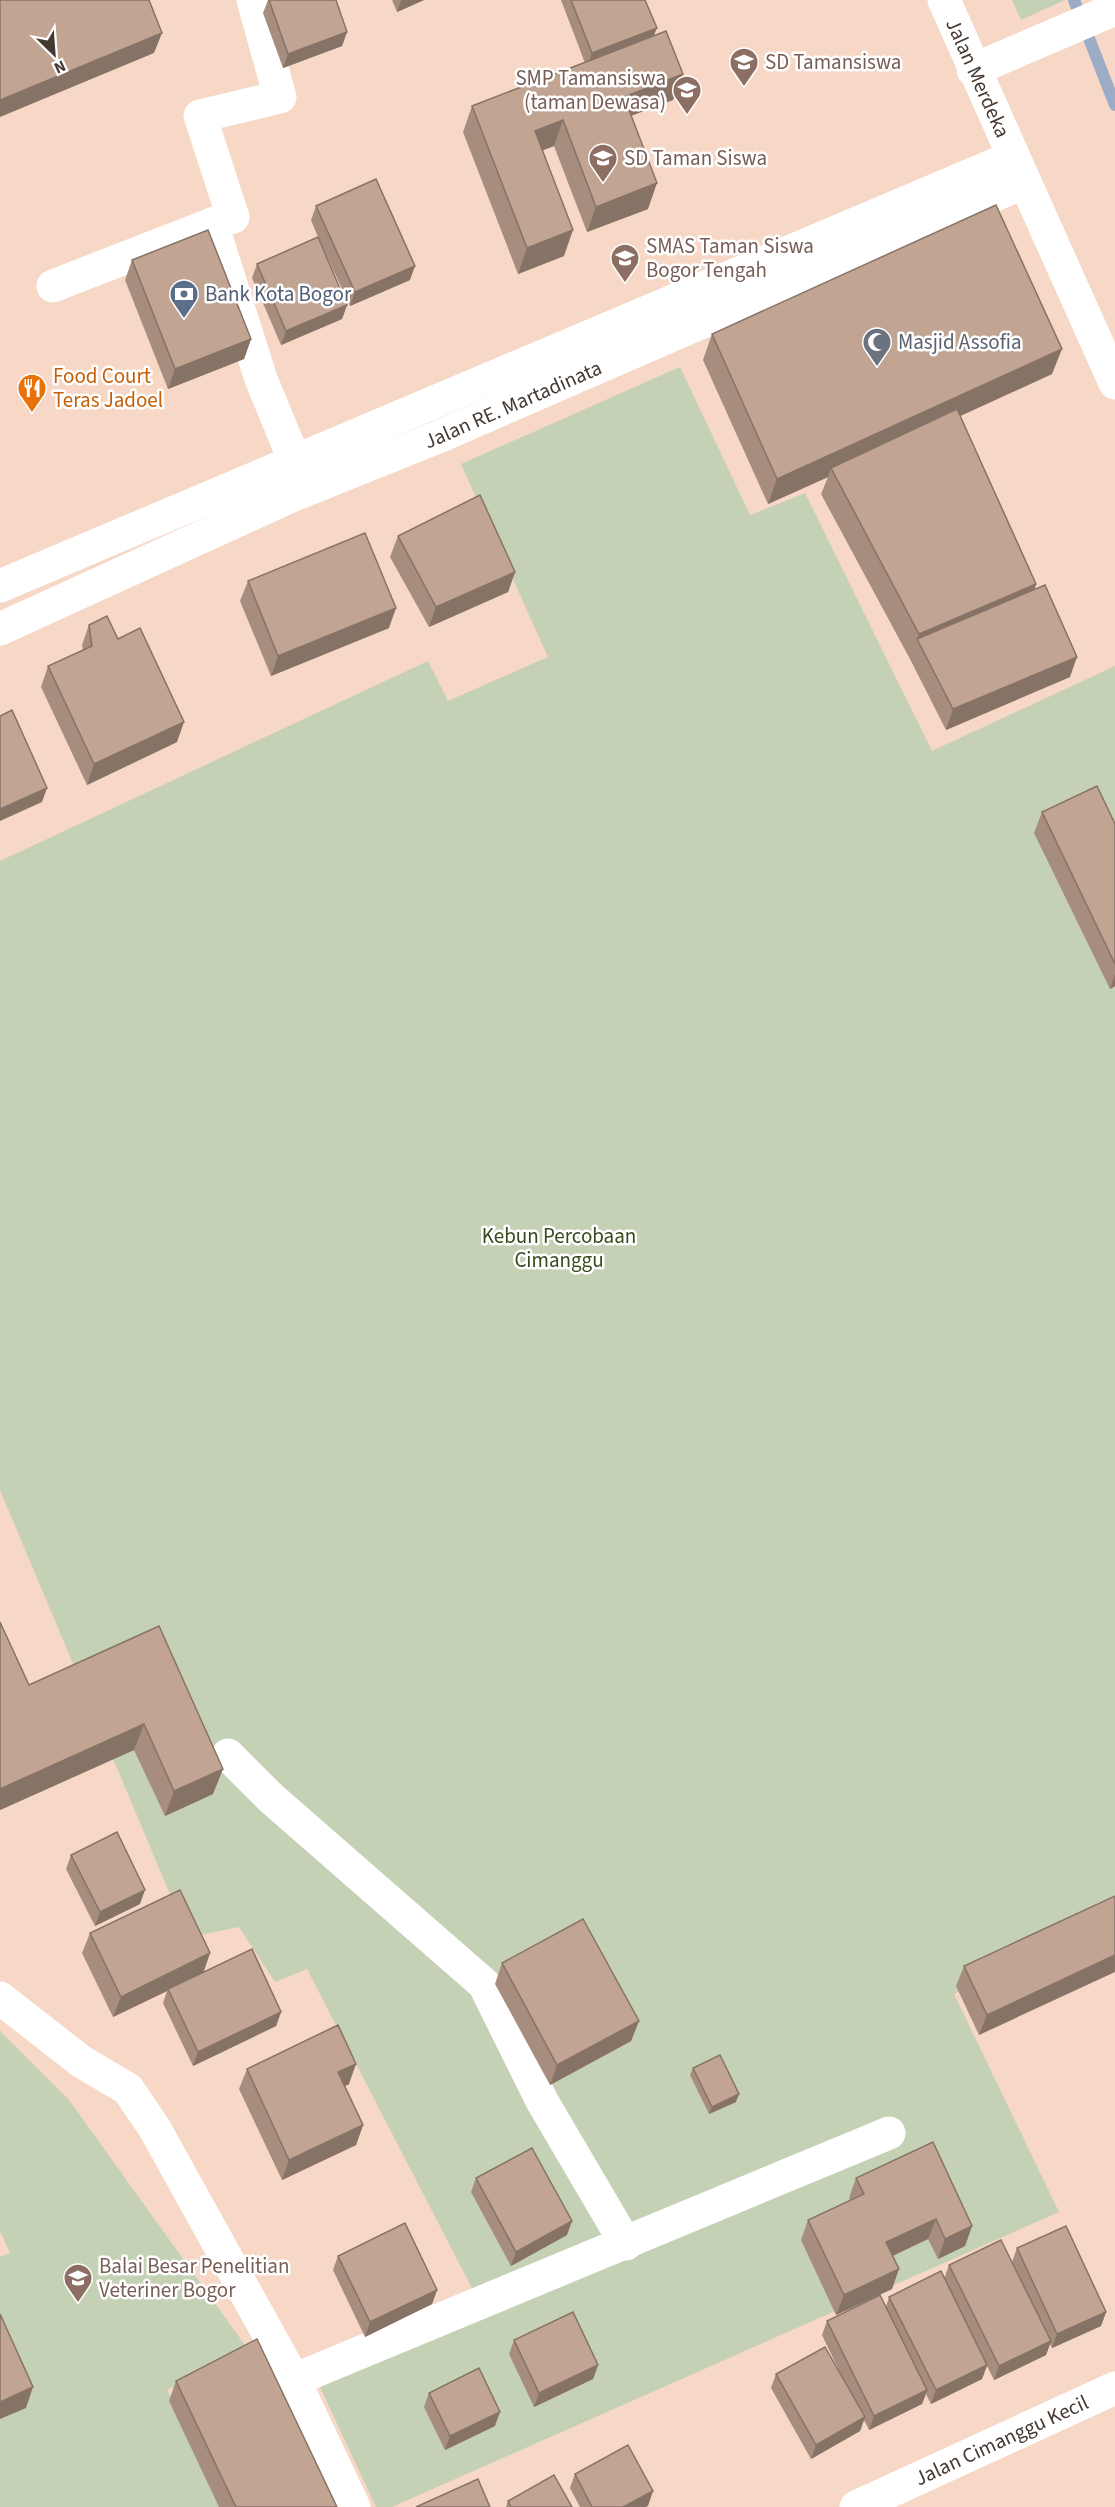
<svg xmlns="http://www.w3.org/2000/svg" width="1115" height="2507" font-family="'Source Sans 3',sans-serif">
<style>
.green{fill:#c4d1b4}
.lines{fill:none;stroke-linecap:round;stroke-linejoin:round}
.stream{stroke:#9cabc6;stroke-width:12}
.minor{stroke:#fff;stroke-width:33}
.tertiary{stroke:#fff;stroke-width:33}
.secondary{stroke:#fff;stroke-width:33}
.primary{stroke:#fff;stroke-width:33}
.wall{fill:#a68d7d}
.shaded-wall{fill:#877366}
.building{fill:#c1a491;stroke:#877366;stroke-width:1.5}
.labels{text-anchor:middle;stroke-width:5;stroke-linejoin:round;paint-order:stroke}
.education-label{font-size:21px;fill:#785e54;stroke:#fff;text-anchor:start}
.street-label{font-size:21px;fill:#463932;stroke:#fff}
.service-label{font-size:21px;fill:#4e5e75;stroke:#fff;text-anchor:start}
.worship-label{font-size:21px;fill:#5b616d;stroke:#fff;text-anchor:start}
.food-label{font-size:21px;fill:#c56008;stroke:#fff;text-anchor:start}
.park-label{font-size:21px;fill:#384a1c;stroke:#fff}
</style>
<rect width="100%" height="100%" fill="#f7d7c5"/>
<g class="green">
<path d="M 1012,0 L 1065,0 L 1021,20 Z"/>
<path d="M 680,367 L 750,515 L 805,493 L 932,751 L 1115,666 L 1115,1919 L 954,1994 L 1059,2212 L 392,2507 L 376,2507 L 312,2370 L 475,2294 L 307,1969 L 275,1982 L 239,1927 L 194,1936 L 170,1894 L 0,1490 L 0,861 L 428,661 L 448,701 L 548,657 L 461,464 Z"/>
<path d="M 0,2031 L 69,2100 L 247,2348 L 167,2390 L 223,2507 L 0,2507 L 0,2257 L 10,2253 L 0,2231 Z"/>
</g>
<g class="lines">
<path class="stream" d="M 1074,0 L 1115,105"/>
<g class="minor">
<path d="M 253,0 L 280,97 L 200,116 L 233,217 L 212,224 L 261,379 L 294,459"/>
<path d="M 53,286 L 212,224"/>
<path d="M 228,1755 L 271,1798 L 484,1984 L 542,2101 L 626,2244"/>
<path d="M 0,1998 L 82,2062 L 128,2089 L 155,2129 L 294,2380 L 354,2507"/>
<path d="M 294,2380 L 889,2133"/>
<path id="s1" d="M 856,2507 L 1115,2388"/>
</g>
<path class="tertiary" d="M 973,70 L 1115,9"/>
<path class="secondary" d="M 1025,182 L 1115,383"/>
<g class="primary">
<path d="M 0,586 L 1013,157"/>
<path id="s2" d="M 0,629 L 289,497 L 438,437 L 1025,182 L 944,0"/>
</g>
</g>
<g class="wall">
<path d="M 268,0 L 336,0 L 347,32 L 342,46 L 283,68 L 263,13 Z"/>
<path d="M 392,0 L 424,0 L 397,12 Z"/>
<path d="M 561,0 L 647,0 L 645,1 L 653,36 L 683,74 L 673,100 L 631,116 L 648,209 L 587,232 L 554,146 L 542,150 L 564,256 L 518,274 L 463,132 L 472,106 L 585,63 Z"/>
<path d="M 316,206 L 410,280 L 350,306 L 318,237 L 347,305 L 342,319 L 281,345 L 252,278 L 257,264 L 318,237 L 311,220 Z"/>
<path d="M 132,260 L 251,339 L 244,359 L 168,389 L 125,280 Z"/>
<path d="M 712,334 L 1052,374 L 960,416 L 1036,584 L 1035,589 L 1070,677 L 946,730 L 910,659 L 821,494 L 828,477 L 768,504 L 703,360 Z"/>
<path d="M 398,536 L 515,572 L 508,592 L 429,627 L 390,557 Z"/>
<path d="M 248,581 L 389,628 L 271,676 L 240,601 Z"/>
<path d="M 89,625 L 118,639 L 177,742 L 87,785 L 41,687 L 48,666 L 83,650 L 82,645 Z"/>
<path d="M 1042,812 L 1115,824 L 1115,986 L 1110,989 L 1034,833 Z"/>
<path d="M 0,1622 L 29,1685 L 159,1626 L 213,1794 L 165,1816 L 134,1750 L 0,1810 Z"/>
<path d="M 71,1855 L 140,1904 L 95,1926 L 66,1869 Z"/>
<path d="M 1115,1896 L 979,2035 L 956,1986 L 964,1966 Z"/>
<path d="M 90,1933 L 210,1953 L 203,1972 L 281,2012 L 276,2026 L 193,2066 L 163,2003 L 167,1991 L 113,2017 L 82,1953 Z"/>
<path d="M 502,1963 L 639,2021 L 631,2041 L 550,2085 L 495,1984 Z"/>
<path d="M 693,2068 L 736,2102 L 709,2114 L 690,2075 Z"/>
<path d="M 247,2069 L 349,2084 L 345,2086 L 363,2125 L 356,2145 L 282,2180 L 239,2089 Z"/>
<path d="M 476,2178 L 567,2235 L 511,2266 L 471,2192 Z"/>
<path d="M 856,2178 L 972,2226 L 965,2246 L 938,2259 L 928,2239 L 893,2256 L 892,2289 L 836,2315 L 801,2240 L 808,2220 L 850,2200 L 849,2198 Z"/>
<path d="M 1017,2248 L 1106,2312 L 1101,2326 L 1052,2348 L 1050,2344 L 1046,2355 L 994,2380 L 987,2366 L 982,2379 L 931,2404 L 926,2394 L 922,2404 L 869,2430 L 864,2420 L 860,2431 L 811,2459 L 771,2388 L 776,2374 L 844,2381 L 822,2335 L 827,2321 L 886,2307 L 889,2297 L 944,2279 L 949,2265 L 1012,2262 Z"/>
<path d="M 338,2256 L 437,2290 L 432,2304 L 365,2337 L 333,2270 Z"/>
<path d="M 514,2340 L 598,2365 L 593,2379 L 534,2407 L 509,2354 Z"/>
<path d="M 176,2381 L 337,2507 L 219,2507 L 169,2401 Z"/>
<path d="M 429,2393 L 495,2426 L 445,2450 L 424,2407 Z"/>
<path d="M 575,2474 L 648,2506 L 645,2507 L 580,2507 L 570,2488 Z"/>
<path d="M 508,2501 L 572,2507 L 506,2507 Z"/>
</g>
<g class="shaded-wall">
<path d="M 401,0 L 424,0 L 397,12 Z"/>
<path d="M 657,28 L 651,42 L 587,67 L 592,53 Z"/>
<path d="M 347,32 L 342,46 L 283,68 L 288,54 Z"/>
<path d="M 162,33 L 154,53 L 0,117 L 0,100 Z"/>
<path d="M 683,74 L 673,100 L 614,122 L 624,97 Z"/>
<path d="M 563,120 L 554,146 L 526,157 L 535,131 Z"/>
<path d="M 657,183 L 648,209 L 587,232 L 596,207 Z"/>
<path d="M 573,230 L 564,256 L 518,274 L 527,248 Z"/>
<path d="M 415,266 L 410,280 L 350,306 L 355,292 Z"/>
<path d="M 347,305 L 342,319 L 281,345 L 286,331 Z"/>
<path d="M 251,339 L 244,359 L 168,389 L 175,369 Z"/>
<path d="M 1062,349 L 1052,374 L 834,474 L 831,468 L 828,477 L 768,504 L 777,479 Z"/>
<path d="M 515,572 L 508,592 L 429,627 L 436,607 Z"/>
<path d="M 1036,584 L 1027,610 L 917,639 L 919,634 Z"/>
<path d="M 396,608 L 389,628 L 271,676 L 278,656 Z"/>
<path d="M 1077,657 L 1070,677 L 946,730 L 953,709 Z"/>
<path d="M 184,722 L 177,742 L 87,785 L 94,764 Z"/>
<path d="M 47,788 L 42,802 L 0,821 L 0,809 Z"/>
<path d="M 1115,974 L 1115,986 L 1110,989 Z"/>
<path d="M 144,1724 L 134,1750 L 0,1810 L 0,1789 Z"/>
<path d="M 223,1769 L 213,1794 L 165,1816 L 174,1791 Z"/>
<path d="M 145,1890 L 140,1904 L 95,1926 L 100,1912 Z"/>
<path d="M 210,1953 L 203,1974 L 168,1989 L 167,1991 L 113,2017 L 121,1997 Z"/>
<path d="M 1115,1955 L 1115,1972 L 979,2035 L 987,2015 Z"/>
<path d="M 281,2012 L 276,2026 L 193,2066 L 198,2052 Z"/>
<path d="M 639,2021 L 631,2041 L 550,2085 L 557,2065 Z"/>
<path d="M 356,2064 L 349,2084 L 331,2093 L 338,2072 Z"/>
<path d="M 739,2094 L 736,2102 L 709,2114 L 712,2107 Z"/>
<path d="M 363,2125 L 356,2145 L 282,2180 L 289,2160 Z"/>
<path d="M 936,2219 L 928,2239 L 879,2262 L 886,2242 Z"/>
<path d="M 572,2221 L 567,2235 L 511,2266 L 516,2252 Z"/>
<path d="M 972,2226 L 965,2246 L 938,2259 L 945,2239 Z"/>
<path d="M 899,2269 L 892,2289 L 836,2315 L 844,2295 Z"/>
<path d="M 437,2290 L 432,2304 L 365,2337 L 370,2322 Z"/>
<path d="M 1106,2312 L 1101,2326 L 1052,2348 L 1057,2334 Z"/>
<path d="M 1051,2341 L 1046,2355 L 994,2380 L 999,2366 Z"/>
<path d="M 598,2365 L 593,2379 L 534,2407 L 539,2393 Z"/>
<path d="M 987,2365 L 982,2379 L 931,2404 L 936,2390 Z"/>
<path d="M 33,2387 L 26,2408 L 0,2419 L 0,2402 Z"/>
<path d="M 927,2390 L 922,2404 L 869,2430 L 874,2416 Z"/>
<path d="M 500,2412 L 495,2426 L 445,2450 L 450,2436 Z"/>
<path d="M 865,2417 L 860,2431 L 811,2459 L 816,2445 Z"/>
<path d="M 653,2491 L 648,2506 L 645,2507 L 623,2507 Z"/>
</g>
<g class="building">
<path d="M 0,0 L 149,0 L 162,33 L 0,100 Z"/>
<path d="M 269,0 L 336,0 L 347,32 L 288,54 Z"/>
<path d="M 571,0 L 645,0 L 657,28 L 592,53 Z"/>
<path d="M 666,31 L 683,74 L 624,97 L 657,183 L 596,207 L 563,120 L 535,131 L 573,230 L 527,248 L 472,106 Z"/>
<path d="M 376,179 L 415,266 L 355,292 L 316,206 Z"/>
<path d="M 996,205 L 1062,349 L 777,479 L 712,334 Z"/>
<path d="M 208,230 L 251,339 L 175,369 L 132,260 Z"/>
<path d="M 318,237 L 347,305 L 286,331 L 257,264 Z"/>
<path d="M 957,409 L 1036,584 L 919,634 L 831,468 Z"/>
<path d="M 480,495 L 515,572 L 436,607 L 398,536 Z"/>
<path d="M 365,533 L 396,608 L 278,656 L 248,581 Z"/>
<path d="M 1045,585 L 1077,657 L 953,709 L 917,639 Z"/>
<path d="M 107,616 L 118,639 L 140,628 L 184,722 L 94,764 L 48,666 L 92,646 L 89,625 Z"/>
<path d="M 12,710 L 47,788 L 0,809 L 0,716 Z"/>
<path d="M 1097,786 L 1115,824 L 1115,964 L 1042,812 Z"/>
<path d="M 0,1622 L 29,1685 L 159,1626 L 223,1769 L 174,1791 L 144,1724 L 0,1789 Z"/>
<path d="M 117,1832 L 145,1890 L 100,1912 L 71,1855 Z"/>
<path d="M 180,1890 L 210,1953 L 121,1997 L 90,1933 Z"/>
<path d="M 1115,1896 L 1115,1955 L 987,2015 L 964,1966 Z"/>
<path d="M 583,1919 L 639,2021 L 557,2065 L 502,1963 Z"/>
<path d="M 252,1949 L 281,2012 L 198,2052 L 168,1989 Z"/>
<path d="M 338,2025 L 356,2064 L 338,2072 L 363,2125 L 289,2160 L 247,2069 Z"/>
<path d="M 720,2055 L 739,2094 L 712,2107 L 693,2068 Z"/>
<path d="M 933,2142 L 972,2226 L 945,2239 L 936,2219 L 886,2242 L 899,2269 L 844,2295 L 808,2220 L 864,2194 L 856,2178 Z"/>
<path d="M 532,2148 L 572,2221 L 516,2252 L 476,2178 Z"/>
<path d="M 405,2223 L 437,2290 L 370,2322 L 338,2256 Z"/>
<path d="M 1066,2226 L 1106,2312 L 1057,2334 L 1017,2248 Z"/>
<path d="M 1001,2240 L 1051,2341 L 999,2366 L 949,2265 Z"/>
<path d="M 941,2271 L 987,2365 L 936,2390 L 889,2297 Z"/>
<path d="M 880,2295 L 927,2390 L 874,2416 L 827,2321 Z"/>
<path d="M 573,2312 L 598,2365 L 539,2393 L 514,2340 Z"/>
<path d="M 0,2314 L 33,2387 L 0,2402 Z"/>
<path d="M 257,2339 L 337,2507 L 236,2507 L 176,2381 Z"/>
<path d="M 825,2347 L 865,2417 L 816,2445 L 776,2374 Z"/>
<path d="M 479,2368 L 500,2412 L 450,2436 L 429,2393 Z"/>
<path d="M 628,2445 L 653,2491 L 623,2507 L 592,2507 L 575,2474 Z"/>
<path d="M 554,2475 L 572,2507 L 511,2507 L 508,2501 Z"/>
<path d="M 478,2479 L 490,2507 L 416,2507 Z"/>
</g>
<defs>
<g id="school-pin" transform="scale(1.5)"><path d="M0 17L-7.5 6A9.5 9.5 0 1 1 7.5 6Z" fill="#8d6e63" stroke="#fff"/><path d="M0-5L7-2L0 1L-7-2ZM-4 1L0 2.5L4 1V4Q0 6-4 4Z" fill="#fff"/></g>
<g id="bank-pin" transform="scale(1.5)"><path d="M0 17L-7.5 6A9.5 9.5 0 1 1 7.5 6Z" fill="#5c6f8a" stroke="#fff"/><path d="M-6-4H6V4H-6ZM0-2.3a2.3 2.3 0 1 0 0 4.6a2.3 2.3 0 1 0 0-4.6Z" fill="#fff"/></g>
<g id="mosque-pin" transform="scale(1.5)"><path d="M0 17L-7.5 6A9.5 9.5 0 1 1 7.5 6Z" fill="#6b7280" stroke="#fff"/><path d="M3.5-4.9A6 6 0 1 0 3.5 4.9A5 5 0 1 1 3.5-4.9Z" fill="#fff"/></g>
<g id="restaurant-pin" transform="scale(1.5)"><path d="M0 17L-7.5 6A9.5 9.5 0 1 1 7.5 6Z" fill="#e8710a" stroke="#fff"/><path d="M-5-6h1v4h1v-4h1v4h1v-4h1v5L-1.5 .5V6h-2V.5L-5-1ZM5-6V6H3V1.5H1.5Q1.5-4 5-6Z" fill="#fff"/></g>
<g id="university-pin" transform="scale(1.5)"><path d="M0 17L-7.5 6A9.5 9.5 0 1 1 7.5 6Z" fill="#8d6e63" stroke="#fff"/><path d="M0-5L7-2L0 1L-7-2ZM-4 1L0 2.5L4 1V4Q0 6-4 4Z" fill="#fff"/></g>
</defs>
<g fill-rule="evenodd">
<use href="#school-pin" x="744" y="62"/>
<use href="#school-pin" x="687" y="90"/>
<use href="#school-pin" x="603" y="158"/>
<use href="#school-pin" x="625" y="258"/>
<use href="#bank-pin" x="184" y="294"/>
<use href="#mosque-pin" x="877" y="342"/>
<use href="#restaurant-pin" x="32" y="388"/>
<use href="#university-pin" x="78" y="2278"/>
</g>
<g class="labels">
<g class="education-label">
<text x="765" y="69">SD Tamansiswa</text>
<text x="666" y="85" text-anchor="end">SMP Tamansiswa<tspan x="666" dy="24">(taman Dewasa)</tspan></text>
<text x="624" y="165">SD Taman Siswa</text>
<text x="646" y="253">SMAS Taman Siswa<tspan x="646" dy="24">Bogor Tengah</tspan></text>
<text x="99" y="2273">Balai Besar Penelitian<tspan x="99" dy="24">Veteriner Bogor</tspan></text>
</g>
<g class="street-label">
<text transform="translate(978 78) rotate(66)" y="7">Jalan Merdeka</text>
<text dy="7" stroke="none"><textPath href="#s2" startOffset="560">Jalan RE. Martadinata</textPath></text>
<text dy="7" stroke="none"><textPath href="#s1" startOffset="160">Jalan Cimanggu Kecil</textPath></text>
</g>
<g class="service-label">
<text x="205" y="301">Bank Kota Bogor</text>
</g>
<g class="worship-label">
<text x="898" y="349">Masjid Assofia</text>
</g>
<g class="food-label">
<text x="53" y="383">Food Court<tspan x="53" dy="24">Teras Jadoel</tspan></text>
</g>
<g class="park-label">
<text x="559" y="1243">Kebun Percobaan<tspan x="559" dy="24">Cimanggu</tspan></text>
</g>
</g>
<g transform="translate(54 54) rotate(155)" stroke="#ffffff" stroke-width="4.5" paint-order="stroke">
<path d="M0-4.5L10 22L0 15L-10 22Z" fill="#463932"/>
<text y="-9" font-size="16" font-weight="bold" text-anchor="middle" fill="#463932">N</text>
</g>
</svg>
